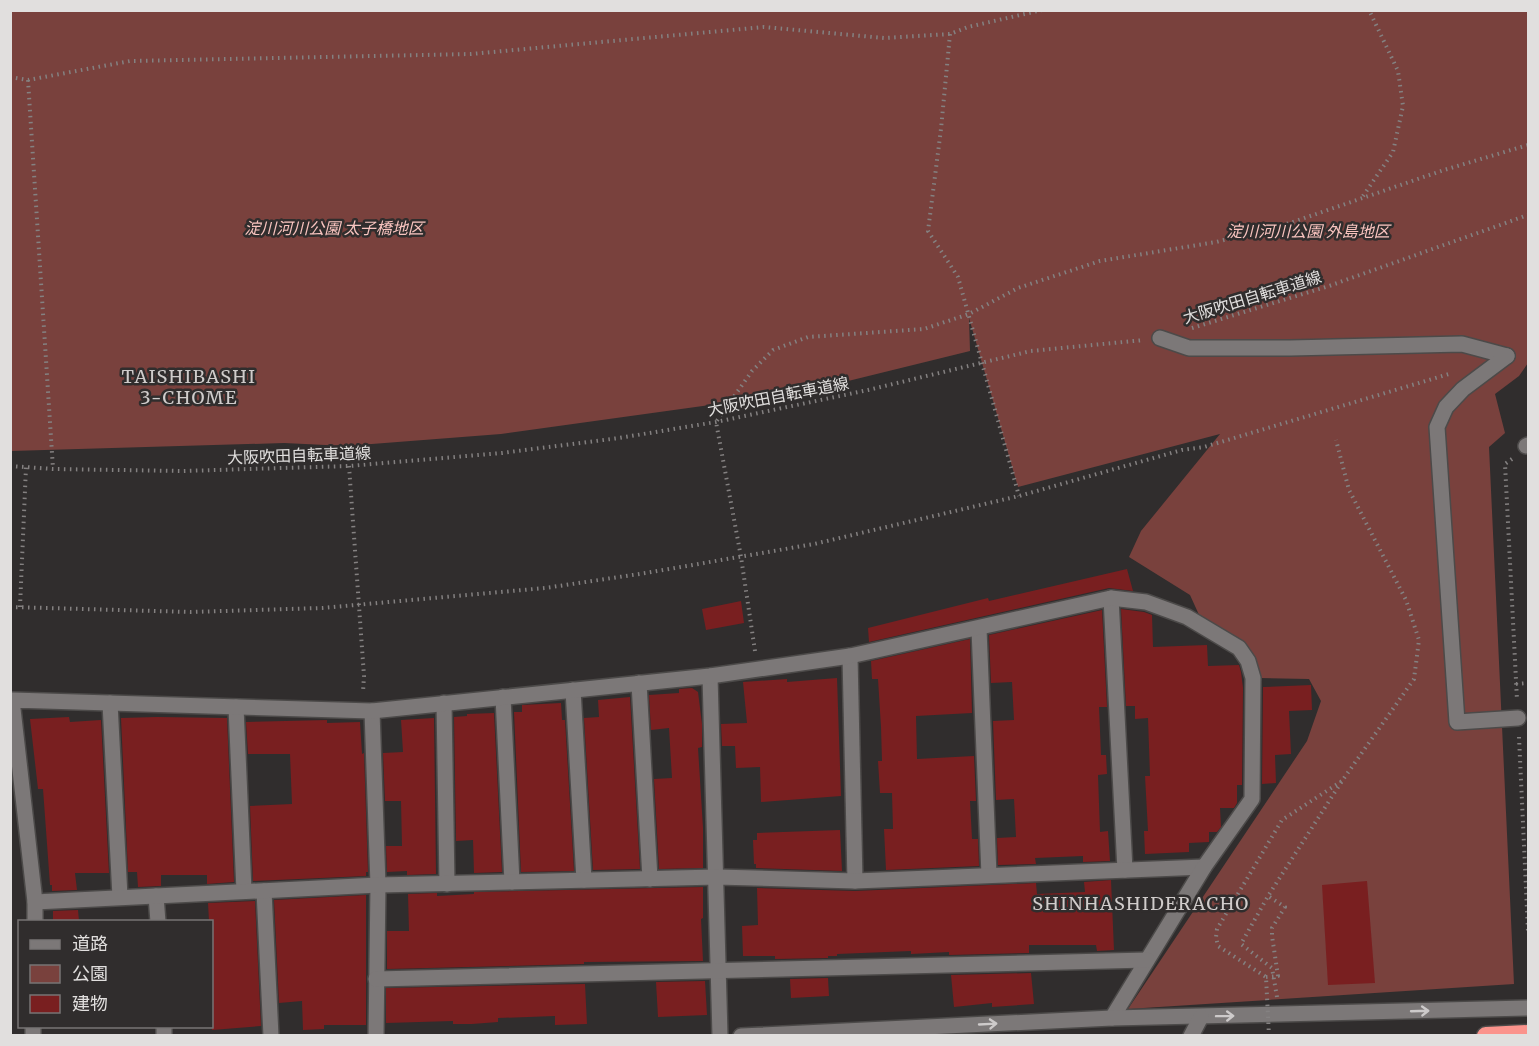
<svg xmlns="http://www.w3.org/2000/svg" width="1539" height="1046" font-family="Merriweather,'Noto Sans JP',serif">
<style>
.green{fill:#79413d}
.building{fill:#791f20}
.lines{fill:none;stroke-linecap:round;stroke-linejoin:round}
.minor-casing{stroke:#4c4a49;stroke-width:18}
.highway-casing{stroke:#4c4a49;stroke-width:21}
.path{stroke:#848181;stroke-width:4;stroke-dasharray:1.5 4.5;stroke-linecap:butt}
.minor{stroke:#7c7878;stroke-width:15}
.highway{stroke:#fb938c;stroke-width:18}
.path-bridge{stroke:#848181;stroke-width:4;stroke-dasharray:1.5 4.5;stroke-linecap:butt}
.oneway{stroke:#cdcaca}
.labels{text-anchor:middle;stroke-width:5;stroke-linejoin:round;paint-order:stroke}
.park-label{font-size:16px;font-style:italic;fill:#f9c4bf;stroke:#302d2d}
.street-label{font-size:16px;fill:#e1dfde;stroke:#302d2d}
.neighbourhood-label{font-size:18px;letter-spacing:1.5px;fill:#d0cccb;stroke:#302d2d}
</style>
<rect width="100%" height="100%" fill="#302d2d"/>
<path class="green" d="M 10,11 L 1528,11 L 1528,363 L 1519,376 L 1495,394 L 1505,433 L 1489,447 L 1514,984 L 1128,1009 L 1307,741 L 1321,701 L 1309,679 L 1259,678 L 1200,617 L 1190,595 L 1129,557 L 1141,531 L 1220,434 L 1018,487 L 969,318 L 970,351 L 840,383 L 710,405 L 501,434 L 346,446 L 284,443 L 11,451 Z"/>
<g class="building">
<path d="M 1127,569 L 1133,591 L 1109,588 L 869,642 L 868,628 L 988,598 L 989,601 Z"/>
<path d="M 741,601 L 744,623 L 706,630 L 702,609 Z"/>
<path d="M 1121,609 L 1144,612 L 1152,615 L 1153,647 L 1207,645 L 1208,666 L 1239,665 L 1241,672 L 1243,688 L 1242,785 L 1237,785 L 1237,803 L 1234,808 L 1220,808 L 1221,827 L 1217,832 L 1209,832 L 1209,842 L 1189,843 L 1189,852 L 1145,854 L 1144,831 L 1148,831 L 1145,776 L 1150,776 L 1148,718 L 1135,719 L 1135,706 L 1126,706 Z"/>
<path d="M 1102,610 L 1107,707 L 1099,707 L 1101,755 L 1106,755 L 1107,774 L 1098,775 L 1100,832 L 1108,831 L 1110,861 L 1083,862 L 1083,856 L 1035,858 L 1036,864 L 998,865 L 997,838 L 1016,837 L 1014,799 L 996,800 L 993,721 L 1014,720 L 1012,682 L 991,683 L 989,635 Z"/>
<path d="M 970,639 L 972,713 L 916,716 L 917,759 L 974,756 L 976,801 L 970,801 L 972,839 L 978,839 L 979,866 L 886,870 L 884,829 L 893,829 L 892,793 L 880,793 L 878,761 L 882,761 L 881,727 L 878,679 L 872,679 L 871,661 Z"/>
<path d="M 837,678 L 841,796 L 761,802 L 760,767 L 736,768 L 735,746 L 722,746 L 721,724 L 747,723 L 743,682 L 787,679 L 787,682 Z"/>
<path d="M 1311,685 L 1312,710 L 1289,711 L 1291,754 L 1275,755 L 1276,783 L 1262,784 L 1263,687 Z"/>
<path d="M 692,688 L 698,692 L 702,724 L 702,747 L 698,748 L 703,828 L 703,868 L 659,869 L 654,779 L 672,778 L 669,728 L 651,730 L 649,695 L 679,693 L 679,689 Z"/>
<path d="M 630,697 L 640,869 L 593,870 L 584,718 L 599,717 L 598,700 Z"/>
<path d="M 561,703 L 562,720 L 565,720 L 574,871 L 521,872 L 514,712 L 522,712 L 522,705 Z"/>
<path d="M 494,713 L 502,872 L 474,873 L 473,840 L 456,841 L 454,717 L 467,716 L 467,714 Z"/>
<path d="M 69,717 L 70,722 L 101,720 L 109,873 L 75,873 L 77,890 L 52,891 L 52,885 L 50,885 L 43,789 L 38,789 L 30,719 Z"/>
<path d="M 157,717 L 227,718 L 234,882 L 207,884 L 207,875 L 161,875 L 161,886 L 138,887 L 137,872 L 128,872 L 121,718 Z"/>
<path d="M 434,718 L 436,874 L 407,875 L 407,871 L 387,872 L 386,846 L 402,846 L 401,801 L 385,801 L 383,753 L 403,752 L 401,720 Z"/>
<path d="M 327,720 L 327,723 L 360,722 L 362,754 L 364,753 L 368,872 L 366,872 L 366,876 L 253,881 L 250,806 L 292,804 L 290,754 L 248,754 L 246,722 Z"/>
<path d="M 840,830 L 842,871 L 756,868 L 756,864 L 754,864 L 753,840 L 757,840 L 757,833 Z"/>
<path d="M 1111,880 L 1114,950 L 1097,951 L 1096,945 L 1029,945 L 1029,953 L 949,955 L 949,952 L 911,954 L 911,951 L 837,954 L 837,956 L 828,956 L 828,958 L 775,959 L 775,956 L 743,956 L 742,926 L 758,925 L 757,888 L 855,891 L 1036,883 L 1037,894 L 1085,892 L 1084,882 Z"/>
<path d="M 1367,881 L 1375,983 L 1328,985 L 1322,885 Z"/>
<path d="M 703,887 L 703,918 L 701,919 L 703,961 L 584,962 L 584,964 L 387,969 L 387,931 L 409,931 L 408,894 L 437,893 L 437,896 L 474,894 L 474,892 Z"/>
<path d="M 366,895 L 366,1025 L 324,1025 L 324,1029 L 303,1030 L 302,1001 L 279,1003 L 274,900 Z"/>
<path d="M 255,901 L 261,1026 L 212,1030 L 212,921 L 209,921 L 208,903 Z"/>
<path d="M 78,910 L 79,921 L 53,921 L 53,911 Z"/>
<path d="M 1031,973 L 1034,1004 L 992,1007 L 992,1003 L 954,1007 L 951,975 Z"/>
<path d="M 828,978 L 829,996 L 791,998 L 790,979 Z"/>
<path d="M 705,981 L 707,1015 L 658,1017 L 656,982 Z"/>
<path d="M 585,984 L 587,1024 L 555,1025 L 555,1016 L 498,1018 L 498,1022 L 472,1024 L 453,1024 L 453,1021 L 386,1023 L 386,988 Z"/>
</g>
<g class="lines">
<g class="minor-casing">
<g id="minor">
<path d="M 1160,338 L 1189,348 L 1290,348 L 1462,344 L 1507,356"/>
<path d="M 1507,356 L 1463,389 L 1446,407 L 1437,427 L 1457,722 L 1518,718"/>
<path d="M 1526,446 L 1528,445"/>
<path d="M 1111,598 L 1125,870"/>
<path d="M 979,629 L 989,875"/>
<path d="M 850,656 L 855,881"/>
<path d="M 710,676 L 720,1036"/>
<path d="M 639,683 L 650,879"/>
<path d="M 573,690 L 584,880"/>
<path d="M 503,697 L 512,882"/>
<path d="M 110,703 L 120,897"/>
<path d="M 444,703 L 447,884"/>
<path d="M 236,707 L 244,891"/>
<path d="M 372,711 L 378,885 L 376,1036"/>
<path d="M 264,891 L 271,1036"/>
<path d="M 156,896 L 158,922"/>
<path d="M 35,902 L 378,885 L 717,877 L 855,881 L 1204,867"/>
<path d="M 35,922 L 35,902 L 12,700 L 372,711 L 710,676 L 850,656 L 1111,598 L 1146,602 L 1187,617 L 1239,648 L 1248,661 L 1253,678 L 1252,799 L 1204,867 L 1112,1018"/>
<path d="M 376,979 L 1147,960"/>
<path d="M 164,1026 L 164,1036"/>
<path d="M 33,1036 L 33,1026"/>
<path d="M 741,1036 L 1112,1018 L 1528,1008"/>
<path d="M 1191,1036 L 1201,1017"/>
</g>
</g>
<g class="highway-casing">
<path id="highway" d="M 1486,1036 L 1528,1034"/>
</g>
<g class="path">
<path d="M 950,34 L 941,129 L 928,231 L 958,277 L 1019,496"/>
<path d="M 10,77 L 28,80 L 130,61 L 471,54 L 764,27 L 884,38 L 950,34 L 968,27 L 1042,10"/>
<path d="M 28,80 L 53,469"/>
<path d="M 1363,196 L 1393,152 L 1403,106 L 1398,71 L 1369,10"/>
<path d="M 1192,328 L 1329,286 L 1528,215"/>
<path d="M 1512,459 L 1505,464 L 1517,700"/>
<path d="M 10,466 L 53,469 L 183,471 L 349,466 L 502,453 L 619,438 L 716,422 L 868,390 L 1031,351 L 1144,340"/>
<path d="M 349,466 L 364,676 L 363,692"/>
<path d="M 10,607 L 191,612 L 322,608 L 545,588 L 646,573 L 814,544 L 1019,496 L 1182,450 L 1204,447 L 1449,374"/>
<path d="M 20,607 L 26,467"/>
<path d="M 755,651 L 741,557 L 716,422 L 752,371 L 773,350 L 808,337 L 924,329 L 969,314 L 1018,288 L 1100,261 L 1216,242 L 1290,223 L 1444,170 L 1528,145"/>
<path d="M 1516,684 L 1528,683"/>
<path d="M 1519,737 L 1528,931"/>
<path d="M 1277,997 L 1272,968 L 1241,944 L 1268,896 L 1342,781 L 1414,679 L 1419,640 L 1406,600 L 1349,490 L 1336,440"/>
</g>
<use href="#minor" class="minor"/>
<use href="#highway" class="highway"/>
<g class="path-bridge">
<path d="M 1266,977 L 1278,976 L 1272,936 L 1272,928 L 1285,907 L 1268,896"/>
<path d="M 1269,1036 L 1266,977 L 1218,946 L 1216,937 L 1217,929 L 1282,820 L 1342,781"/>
</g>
</g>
<defs><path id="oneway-shaft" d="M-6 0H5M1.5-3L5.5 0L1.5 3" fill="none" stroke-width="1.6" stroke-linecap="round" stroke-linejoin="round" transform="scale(1.5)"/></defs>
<g class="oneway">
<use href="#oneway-shaft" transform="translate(1420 1011) rotate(-2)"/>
<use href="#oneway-shaft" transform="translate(1225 1016) rotate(-1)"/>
<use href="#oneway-shaft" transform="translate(988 1024) rotate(-3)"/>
</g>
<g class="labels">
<g class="park-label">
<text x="334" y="234">淀川河川公園 太子橋地区</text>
<text x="1308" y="237">淀川河川公園 外島地区</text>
</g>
<g class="street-label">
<text transform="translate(1252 297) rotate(-17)" y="6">大阪吹田自転車道線</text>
<text transform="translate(778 396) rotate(-11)" y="6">大阪吹田自転車道線</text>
<text transform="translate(299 455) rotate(-2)" y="6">大阪吹田自転車道線</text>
</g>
<g class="neighbourhood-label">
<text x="189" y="383">TAISHIBASHI<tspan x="189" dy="21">3-CHOME</tspan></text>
<text x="1141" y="910">SHINHASHIDERACHO</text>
</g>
</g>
<rect width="1539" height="1046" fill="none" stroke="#e1dfde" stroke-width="24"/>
<rect x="18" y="920" width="195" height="108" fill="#302d2d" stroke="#777474" stroke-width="1.5"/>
<rect x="30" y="940" width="30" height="9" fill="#7c7878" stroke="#777474" stroke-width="1.5"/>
<text x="72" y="950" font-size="18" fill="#e1dfde">道路</text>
<rect x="30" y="965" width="30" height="18" fill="#79413d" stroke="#777474" stroke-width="1.5"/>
<text x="72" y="980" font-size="18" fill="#e1dfde">公園</text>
<rect x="30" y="995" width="30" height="18" fill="#791f20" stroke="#777474" stroke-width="1.5"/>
<text x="72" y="1010" font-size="18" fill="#e1dfde">建物</text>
</svg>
